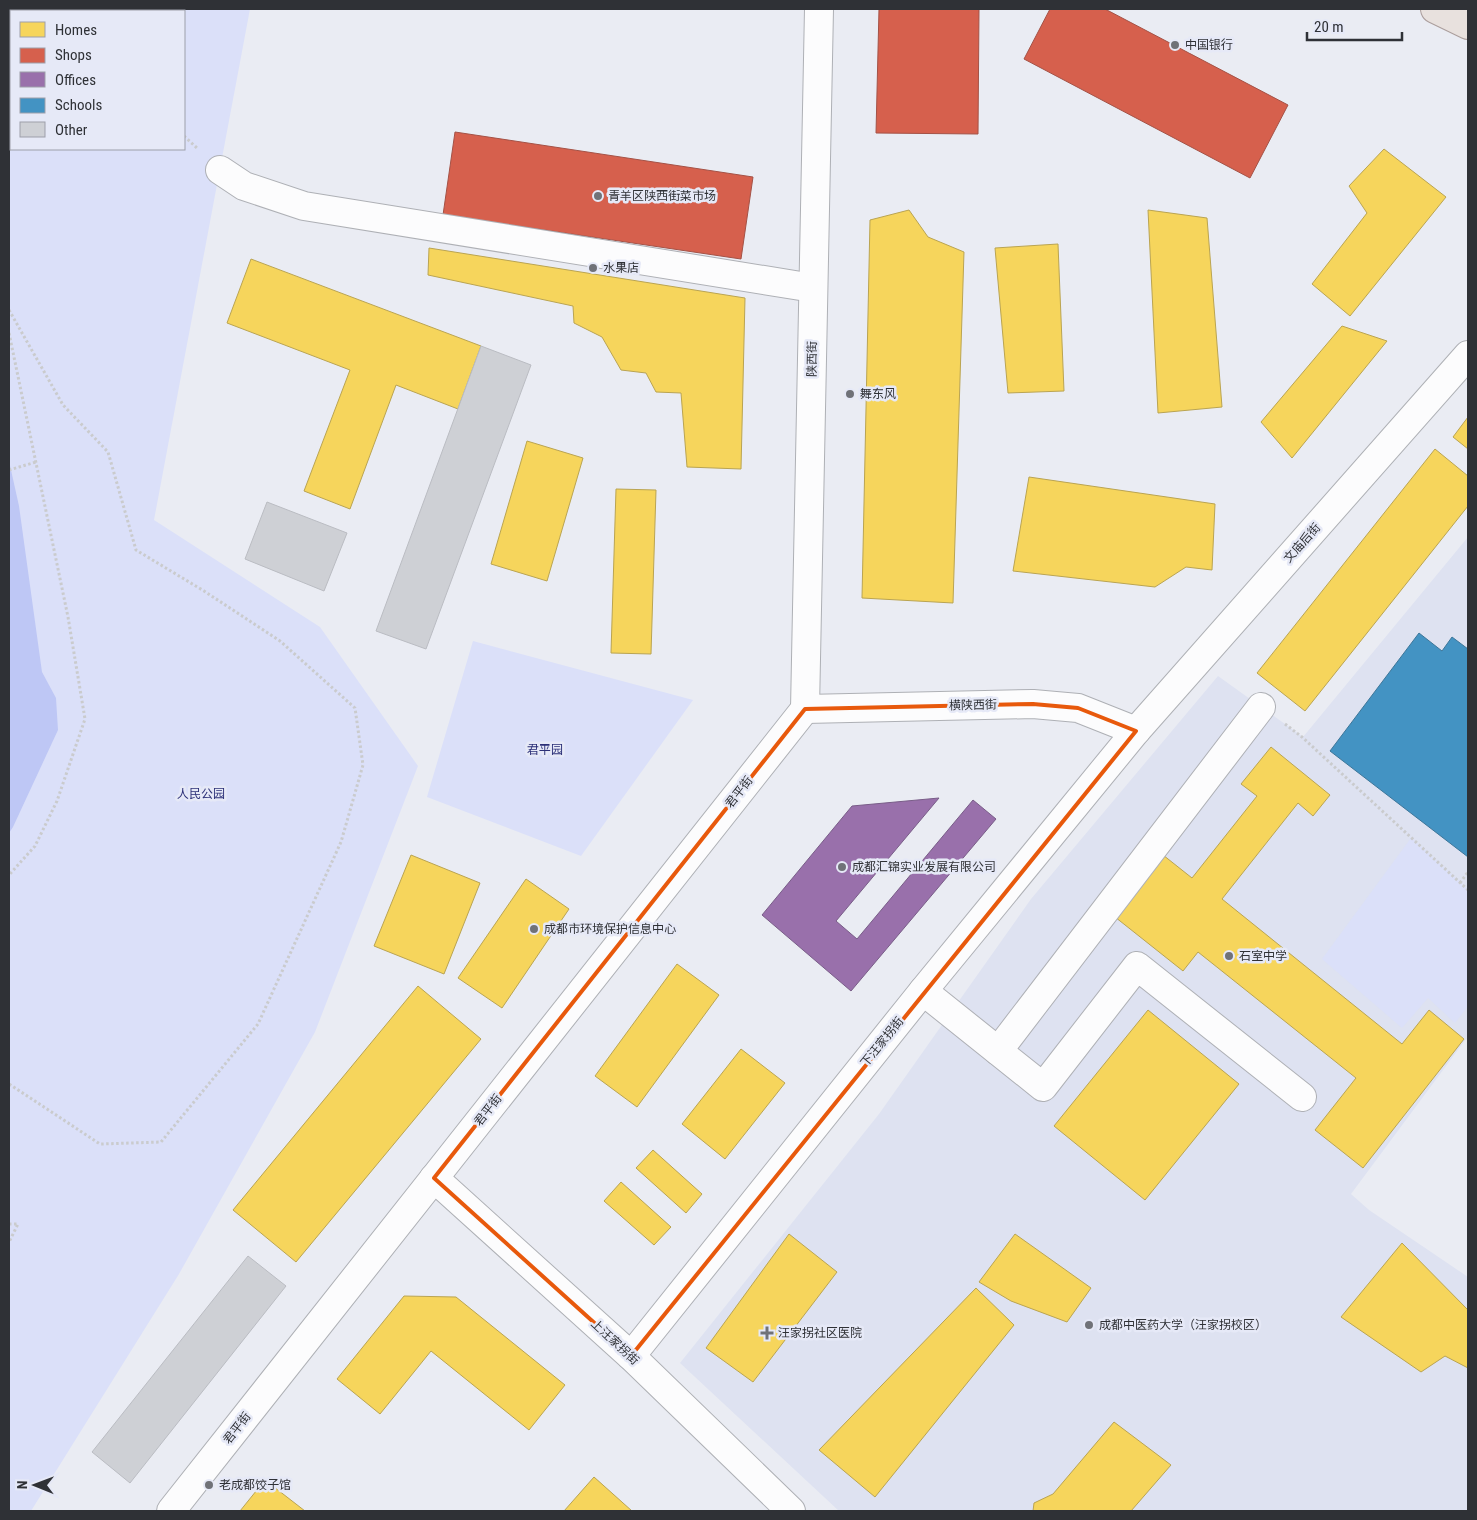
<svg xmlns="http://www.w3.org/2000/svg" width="1477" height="1520" font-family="'Roboto Condensed','Noto Sans SC',sans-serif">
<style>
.built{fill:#dee2f1}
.green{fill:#dbe0f9;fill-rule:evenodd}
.water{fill:#bec7f5}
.homes{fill:#f6d55c;stroke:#baa451}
.shops{fill:#d6604d;stroke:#a45246}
.offices{fill:#9970ab;stroke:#795d88}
.schools{fill:#4393c3;stroke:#3d7699}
.building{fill:#ced0d5;stroke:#babcc2}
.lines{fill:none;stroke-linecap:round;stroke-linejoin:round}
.minor-casing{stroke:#aeb0b5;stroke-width:30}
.major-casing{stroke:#ab9e9c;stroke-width:30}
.path{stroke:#cacbcd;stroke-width:3;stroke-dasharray:2.5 2.5;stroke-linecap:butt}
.minor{stroke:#fcfcfd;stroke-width:28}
.major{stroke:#e8e1de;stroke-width:28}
.marked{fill:none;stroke:#e8590c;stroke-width:4;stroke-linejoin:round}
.poi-dot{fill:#707278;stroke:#e6e9f7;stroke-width:2}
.labels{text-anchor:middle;stroke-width:5;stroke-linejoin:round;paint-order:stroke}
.poi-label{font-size:12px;fill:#2f3136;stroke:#e6e9f7;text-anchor:start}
.street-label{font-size:12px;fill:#2f3136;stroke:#e6e9f7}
.park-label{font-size:12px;fill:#2b2f77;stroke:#e6e9f7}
</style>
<rect width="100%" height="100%" fill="#eaecf3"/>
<path class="built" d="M 1468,537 L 1468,1041 L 1466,1039 L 1351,1194 L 1369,1210 L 1468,1277 L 1468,1511 L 839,1511 L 680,1363 L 879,1114 L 1031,899 L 1218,676 L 1303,737 Z"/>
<g class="green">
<path d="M 9,9 L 250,9 L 154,520 L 320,627 L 418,766 L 315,1032 L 179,1274 L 31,1511 L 9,1511 ZM 11,11 L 184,11 L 184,149 L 11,149 Z"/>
<path d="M 473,641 L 693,700 L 581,856 L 427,797 Z"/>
<path d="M 1411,838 L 1468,890 L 1468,1006 L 1455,1023 L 1428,998 L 1402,1028 L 1322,959 Z"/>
</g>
<path class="water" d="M 9,461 L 19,506 L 42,672 L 56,698 L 58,730 L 13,827 L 9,833 Z"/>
<g class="homes">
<path d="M 1384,149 L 1446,197 L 1350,316 L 1312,284 L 1367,213 L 1349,186 Z"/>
<path d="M 909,210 L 928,237 L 964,252 L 953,603 L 862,598 L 870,220 Z"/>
<path d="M 1148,210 L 1207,218 L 1222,407 L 1158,413 Z"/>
<path d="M 1058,244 L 1064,391 L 1008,393 L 995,248 Z"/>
<path d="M 429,248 L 745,298 L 741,469 L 687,467 L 681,393 L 656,392 L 646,373 L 621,370 L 602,337 L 574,323 L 573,306 L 428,275 Z"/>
<path d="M 251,259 L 481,346 L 458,409 L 396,385 L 350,509 L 304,491 L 350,370 L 227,323 Z"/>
<path d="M 1342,326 L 1387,341 L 1292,458 L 1261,422 Z"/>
<path d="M 1468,417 L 1468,449 L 1453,437 Z"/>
<path d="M 527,441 L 583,458 L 547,581 L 491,564 Z"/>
<path d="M 1435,449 L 1468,476 L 1468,506 L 1305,711 L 1257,673 Z"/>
<path d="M 1029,477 L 1215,504 L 1212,570 L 1186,567 L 1155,587 L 1013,571 Z"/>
<path d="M 616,489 L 656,490 L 651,654 L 611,653 Z"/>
<path d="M 1271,747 L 1330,795 L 1313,816 L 1298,803 L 1222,899 L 1402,1044 L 1429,1010 L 1464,1039 L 1363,1168 L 1315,1130 L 1356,1078 L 1198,952 L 1183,971 L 1115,917 L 1163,855 L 1192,878 L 1257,796 L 1241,784 Z"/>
<path d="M 411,855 L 480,883 L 444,974 L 374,946 Z"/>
<path d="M 526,879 L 569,909 L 502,1008 L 458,978 Z"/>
<path d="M 677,964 L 719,995 L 637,1107 L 595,1076 Z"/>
<path d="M 418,986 L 481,1039 L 296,1262 L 233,1210 Z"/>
<path d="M 1148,1010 L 1239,1084 L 1145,1200 L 1054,1126 Z"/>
<path d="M 741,1049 L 785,1083 L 725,1159 L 682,1124 Z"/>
<path d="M 653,1150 L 702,1194 L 686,1213 L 636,1168 Z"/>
<path d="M 621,1182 L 671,1227 L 654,1245 L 604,1201 Z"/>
<path d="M 789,1234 L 837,1272 L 753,1382 L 706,1348 Z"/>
<path d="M 1015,1234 L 1091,1288 L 1067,1322 L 1011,1301 L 979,1282 Z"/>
<path d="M 1402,1243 L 1468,1310 L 1468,1368 L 1445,1356 L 1421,1372 L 1341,1317 Z"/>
<path d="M 976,1288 L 1014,1325 L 875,1497 L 819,1450 Z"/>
<path d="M 404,1296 L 456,1297 L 565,1385 L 529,1430 L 431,1351 L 380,1414 L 337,1379 Z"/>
<path d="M 1114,1422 L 1171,1465 L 1131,1511 L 1033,1511 L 1034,1503 L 1053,1494 Z"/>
<path d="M 594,1477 L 632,1511 L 564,1511 Z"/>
<path d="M 265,1480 L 305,1511 L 240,1511 Z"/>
</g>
<g class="shops">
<path d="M 879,9 L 979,9 L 978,134 L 876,133 Z"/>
<path d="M 1050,9 L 1105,9 L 1288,105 L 1250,178 L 1024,59 Z"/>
<path d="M 455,132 L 753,177 L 741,259 L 443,215 Z"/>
</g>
<path class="offices" d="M 939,798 L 836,921 L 857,939 L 973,800 L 996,819 L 851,991 L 762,915 L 852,806 Z"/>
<path class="schools" d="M 1419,633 L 1442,651 L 1452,637 L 1468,649 L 1468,857 L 1330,751 Z"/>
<g class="building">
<path d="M 481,346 L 531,365 L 426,649 L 376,631 Z"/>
<path d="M 267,502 L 347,533 L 324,591 L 245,559 Z"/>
<path d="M 248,1256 L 286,1286 L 130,1483 L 92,1452 Z"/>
</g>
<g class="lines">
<g class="minor-casing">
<g id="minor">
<path d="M 220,170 L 244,186 L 304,206 L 813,288"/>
<path d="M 805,709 L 819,9"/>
<path d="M 805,709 L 1033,704 L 1078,708 L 1136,731"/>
<path d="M 923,991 L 1043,1087 L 1137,966 L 1302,1097"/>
<path d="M 998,1051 L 1261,707"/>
<path d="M 434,1178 L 631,1356 L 791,1511"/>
<path d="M 631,1356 L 923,991 L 1136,731 L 1468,355"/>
<path d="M 171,1511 L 805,709"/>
</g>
</g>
<g class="major-casing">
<path id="major" d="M 1435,9 L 1468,25"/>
</g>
<g class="path">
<path d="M 19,11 L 22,9"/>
<path d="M 9,19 L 11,17"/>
<path d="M 184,136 L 198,149"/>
<path d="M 9,149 L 11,149"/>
<path d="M 9,310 L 63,405 L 108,452 L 136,550 L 204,591 L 280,641 L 355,708 L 363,765 L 341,842 L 258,1024 L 161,1142 L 100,1144 L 9,1084"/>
<path d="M 9,333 L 68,617 L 85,719 L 57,801 L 35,846 L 9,875"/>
<path d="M 9,470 L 36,462"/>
<path d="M 1285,724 L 1302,737 L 1468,890"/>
<path d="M 1460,883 L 1468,872"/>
<path d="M 9,1224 L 18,1224 L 9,1242"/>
</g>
<use href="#minor" class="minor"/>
<use href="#major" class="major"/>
</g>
<path class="marked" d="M 1033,704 L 1078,708 L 1136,731 L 631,1356 L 434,1178 L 805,709 Z"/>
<g class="poi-dot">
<circle cx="1175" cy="45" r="5"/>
<circle cx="598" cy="196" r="5"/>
<circle cx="593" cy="268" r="5"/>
<circle cx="850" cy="394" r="5"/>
<circle cx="842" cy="867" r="5"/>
<circle cx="534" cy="929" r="5"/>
<circle cx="1229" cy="956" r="5"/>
<circle cx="1089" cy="1325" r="5"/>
<path d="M764.5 1325.5h5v5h5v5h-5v5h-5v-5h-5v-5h5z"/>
<circle cx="209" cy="1485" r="5"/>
</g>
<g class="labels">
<g class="poi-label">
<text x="1185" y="49">中国银行</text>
<text x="608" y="200">青羊区陕西街菜市场</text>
<text x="603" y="272">水果店</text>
<text x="860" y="398">舞东风</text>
<text x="852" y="871">成都汇锦实业发展有限公司</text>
<text x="544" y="933">成都市环境保护信息中心</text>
<text x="1239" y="960">石室中学</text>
<text x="1099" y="1329">成都中医药大学（汪家拐校区）</text>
<text x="778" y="1337">汪家拐社区医院</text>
<text x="219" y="1489">老成都饺子馆</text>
</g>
<g class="street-label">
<text transform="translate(812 359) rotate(-89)" y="4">陕西街</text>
<text transform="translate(1302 543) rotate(-48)" y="4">文庙后街</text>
<text transform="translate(973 705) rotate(-1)" y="4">横陕西街</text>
<text transform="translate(739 792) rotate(-52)" y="4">君平街</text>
<text transform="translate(882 1042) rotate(-51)" y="4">下汪家拐街</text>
<text transform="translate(488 1110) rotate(-52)" y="4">君平街</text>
<text transform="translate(615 1342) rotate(43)" y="4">上汪家拐街</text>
<text transform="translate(237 1428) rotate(-52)" y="4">君平街</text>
</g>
<g class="park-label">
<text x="545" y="754">君平园</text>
<text x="201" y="798">人民公园</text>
</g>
</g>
<rect width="1477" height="1520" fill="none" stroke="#2f3136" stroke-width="20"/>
<rect x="10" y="10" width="175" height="140" fill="#e6e9f7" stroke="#9d9faa"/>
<rect x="20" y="22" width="25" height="15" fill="#f6d55c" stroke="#9d9faa"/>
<text x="55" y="35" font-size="15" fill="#2f3136">Homes</text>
<rect x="20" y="48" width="25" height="15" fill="#d6604d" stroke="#9d9faa"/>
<text x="55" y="60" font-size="15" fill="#2f3136">Shops</text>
<rect x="20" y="72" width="25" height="15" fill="#9970ab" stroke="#9d9faa"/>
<text x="55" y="85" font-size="15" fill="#2f3136">Offices</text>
<rect x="20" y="98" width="25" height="15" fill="#4393c3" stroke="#9d9faa"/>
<text x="55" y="110" font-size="15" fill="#2f3136">Schools</text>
<rect x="20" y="122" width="25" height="15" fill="#ced0d5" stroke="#9d9faa"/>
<text x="55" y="135" font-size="15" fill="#2f3136">Other</text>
<g transform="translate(35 1485) rotate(271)" stroke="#e6e9f7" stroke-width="4" paint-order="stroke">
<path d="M0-4L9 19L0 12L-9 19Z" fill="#2f3136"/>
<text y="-8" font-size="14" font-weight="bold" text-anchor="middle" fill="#2f3136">N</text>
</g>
<path d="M1307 32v8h95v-8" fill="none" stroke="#2f3136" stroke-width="2.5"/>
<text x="1314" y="32" font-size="15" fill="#2f3136" stroke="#e6e9f7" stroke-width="4" paint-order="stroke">20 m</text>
</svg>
